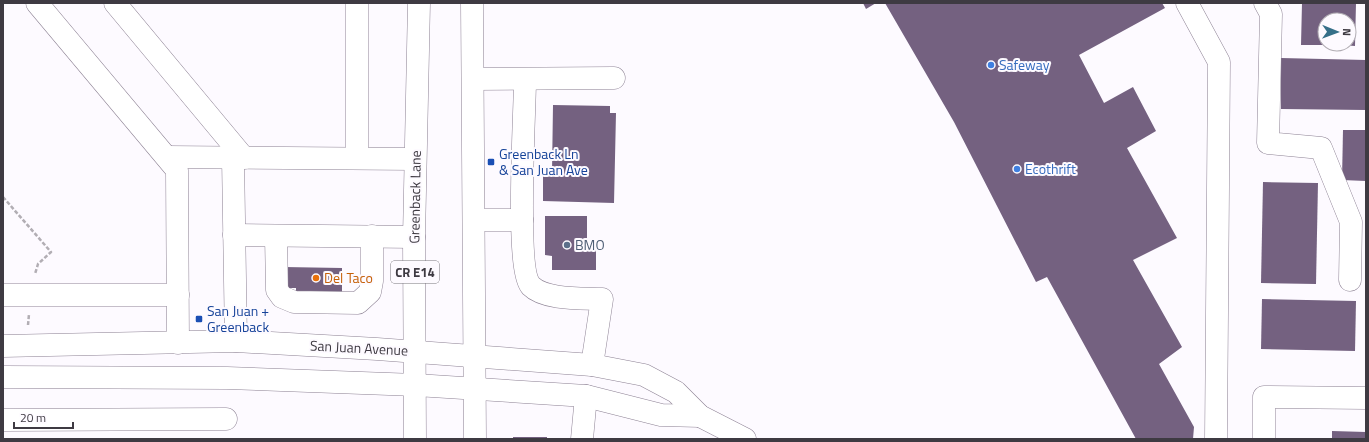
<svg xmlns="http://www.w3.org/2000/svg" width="1369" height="442" font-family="'Titillium Web',sans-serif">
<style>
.building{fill:#746180}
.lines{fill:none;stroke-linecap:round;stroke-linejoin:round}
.minor-casing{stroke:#8d8294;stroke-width:23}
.major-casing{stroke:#8d8294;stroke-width:23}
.path{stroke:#b2aeb4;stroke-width:2.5;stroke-dasharray:4 2;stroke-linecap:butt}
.minor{stroke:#fff;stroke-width:22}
.major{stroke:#fff;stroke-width:22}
.shop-dot{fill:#3f7fe0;stroke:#fdfaff;stroke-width:1.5}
.transit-dot{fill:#1a4fb4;stroke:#fdfaff;stroke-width:1.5}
.service-dot{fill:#5c6f8a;stroke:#fdfaff;stroke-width:1.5}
.food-dot{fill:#e8710a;stroke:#fdfaff;stroke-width:1.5}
.labels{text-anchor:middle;stroke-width:4;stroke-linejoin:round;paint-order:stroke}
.shield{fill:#fdfaff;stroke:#77747b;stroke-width:1}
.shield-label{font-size:13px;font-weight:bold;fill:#3e3a42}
.shop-label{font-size:14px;fill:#366cbe;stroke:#fdfaff;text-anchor:start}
.transit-label{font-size:14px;fill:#164399;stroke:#fdfaff;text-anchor:start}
.street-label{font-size:14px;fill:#3e3a42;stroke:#fdfaff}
.service-label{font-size:14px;fill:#4e5e75;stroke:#fdfaff;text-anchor:start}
.food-label{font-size:14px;fill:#c56008;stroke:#fdfaff;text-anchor:start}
</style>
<rect width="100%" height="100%" fill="#fdfaff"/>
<g class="building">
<path d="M 863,3 L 876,3 L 866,9 Z"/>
<path d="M 885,3 L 1162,3 L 1165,8 L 1079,55 L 1104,103 L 1133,87 L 1156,131 L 1127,148 L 1177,238 L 1133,260 L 1182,347 L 1159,364 L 1194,427 L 1193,439 L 1136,439 L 1047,277 L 1036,282 L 954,122 Z"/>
<path d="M 1302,3 L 1356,3 L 1355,46 L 1342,45 L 1349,44 L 1349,20 L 1325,20 L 1325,45 L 1301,45 Z"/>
<path d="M 1281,58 L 1366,60 L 1366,110 L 1281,109 Z"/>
<path d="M 553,105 L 610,106 L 610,113 L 616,113 L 614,203 L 543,201 L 543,172 L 552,172 Z"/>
<path d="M 1343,130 L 1366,130 L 1366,181 L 1342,180 Z"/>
<path d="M 1263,182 L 1318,183 L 1316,284 L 1261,283 Z"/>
<path d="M 545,216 L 587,216 L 587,248 L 596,248 L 596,270 L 552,270 L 552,256 L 545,255 Z"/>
<path d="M 284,267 L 342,268 L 342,296 L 296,296 L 296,288 L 283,288 Z"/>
<path d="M 1262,299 L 1356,301 L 1355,351 L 1261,349 Z"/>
<path d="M 1332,431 L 1366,432 L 1366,439 L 1332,439 Z"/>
<rect x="513" y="437" width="34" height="2"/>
</g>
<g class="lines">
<g class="minor-casing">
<g id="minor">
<path d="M 37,3 L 177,170 L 178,343"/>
<path d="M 115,3 L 244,158"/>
<path d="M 1187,3 L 1219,62 L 1216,439"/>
<path d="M 1265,3 L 1271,14 L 1268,143 L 1321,148 L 1351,222 L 1350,280"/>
<path d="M 473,79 L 614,78"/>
<path d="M 525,80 C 525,111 515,269 531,286 C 545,300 582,298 602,299 L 592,365"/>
<path d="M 167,157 L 415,159"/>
<path d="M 233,158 L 236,341"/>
<path d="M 357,158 L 357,3"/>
<path d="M 475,220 L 522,220"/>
<path d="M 234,235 L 414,237"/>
<path d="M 276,236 L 277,290 L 282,297 L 294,302 L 358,303 L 370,292 L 372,281 L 372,236"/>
<path d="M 3,295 L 178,295"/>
<path d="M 3,420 L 226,419"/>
<path d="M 582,439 L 586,396"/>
<path d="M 1264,439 L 1264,397 L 1366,398"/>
</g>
</g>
<g class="major-casing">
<g id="major">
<path d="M 472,3 L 475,439"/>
<path d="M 3,346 L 236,341 L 377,349 L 592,365 L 644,375 L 676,392 L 700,416 L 745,439"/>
<path d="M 3,377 L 227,378 L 416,385 L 586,396 L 661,415 L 700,416"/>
<path d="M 415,439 L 414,237 L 419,3"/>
</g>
</g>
<g class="path">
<path d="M 3,197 L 51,252 L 38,264 L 35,274"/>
<path d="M 28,325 L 29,314"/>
</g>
<use href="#minor" class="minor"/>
<use href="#major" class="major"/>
</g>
<g class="shop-dot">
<circle cx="991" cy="65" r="4"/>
<circle cx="1017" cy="169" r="4"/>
</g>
<g class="transit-dot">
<rect x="487" y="158" width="8" height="8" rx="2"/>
<rect x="195" y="315" width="8" height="8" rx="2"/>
</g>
<circle class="service-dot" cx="567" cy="245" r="4"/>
<circle class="food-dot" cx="316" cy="278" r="4"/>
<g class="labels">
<rect class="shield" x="391" y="261" width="48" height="22" rx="3"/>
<g class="shield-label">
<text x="415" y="277">CR E14</text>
</g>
<g class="shop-label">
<text x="999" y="70">Safeway</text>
<text x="1025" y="174">Ecothrift</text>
</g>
<g class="transit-label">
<text x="499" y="159">Greenback Ln<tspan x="499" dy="16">&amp; San Juan Ave</tspan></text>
<text x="207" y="316">San Juan +<tspan x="207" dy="16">Greenback</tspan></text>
</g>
<g class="street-label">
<text transform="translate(415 197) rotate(-89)" y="5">Greenback Lane</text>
<text transform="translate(359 348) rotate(3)" y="5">San Juan Avenue</text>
</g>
<g class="service-label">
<text x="575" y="250">BMO</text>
</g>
<g class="food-label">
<text x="324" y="283">Del Taco</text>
</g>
</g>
<rect width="1369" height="442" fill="none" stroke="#3e3a42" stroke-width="8"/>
<g transform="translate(1337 32) rotate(91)"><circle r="19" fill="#fdfaff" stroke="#b1adb3"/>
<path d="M0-3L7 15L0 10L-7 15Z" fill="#356f88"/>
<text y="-6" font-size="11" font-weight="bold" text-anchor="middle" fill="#3e3a42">N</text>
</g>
<path d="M14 422v6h59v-6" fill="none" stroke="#3e3a42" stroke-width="2"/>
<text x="20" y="422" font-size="12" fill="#3e3a42" stroke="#fdfaff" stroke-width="3" paint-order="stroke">20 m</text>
</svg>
